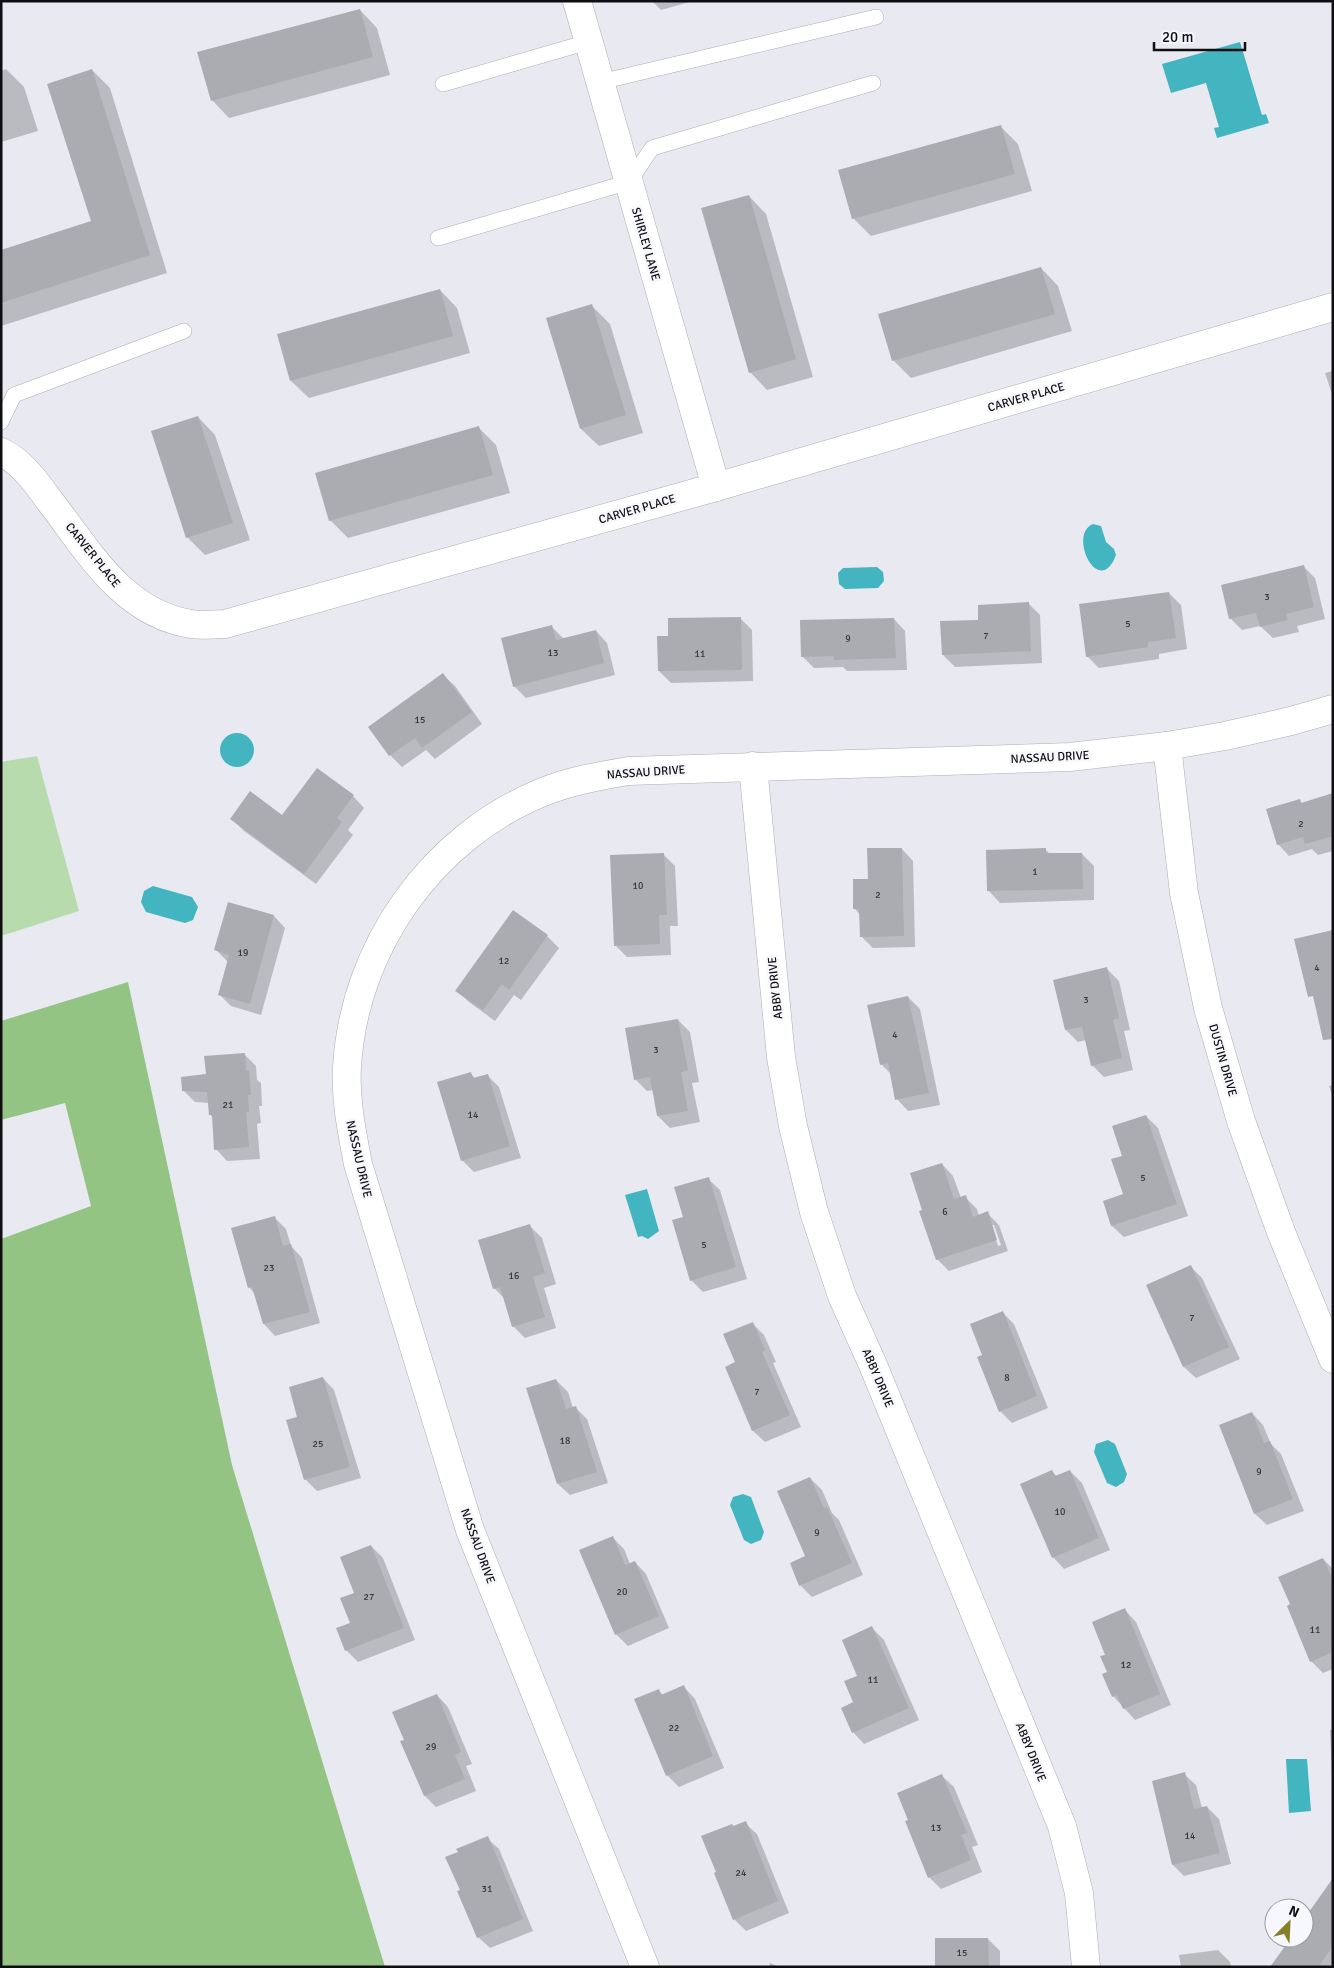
<svg xmlns="http://www.w3.org/2000/svg" width="1334" height="1968" font-family="Signika,sans-serif">
<style>
.green{fill:#b7dbad}
.forest{fill:#93c484}
.water{fill:#42b5c0}
.shadow{fill:#0003;fill-rule:evenodd}
.building{fill:#ababb2}
.lines{fill:none;stroke-linecap:round;stroke-linejoin:round}
.lane-casing{stroke:#acacb3;stroke-width:16}
.street-casing{stroke:#acacb3;stroke-width:29}
.lane{stroke:#fff;stroke-width:15}
.street{stroke:#fff;stroke-width:28}
.labels{text-anchor:middle;stroke-width:5;stroke-linejoin:round;paint-order:stroke}
.number-label{font-size:10px;fill:#36363a}
.street-label{font-size:12px;fill:#0f0f12;stroke:#f7f7fe}
</style>
<rect width="100%" height="100%" fill="#e9eaf1"/>
<path class="green" d="M 37,756 L 79,911 L 1,936 L 1,762 Z"/>
<path class="forest" d="M 128,982 L 232,1465 L 385,1967 L 1,1967 L 1,1239 L 91,1206 L 65,1103 L 1,1120 L 1,1021 Z"/>
<g class="water">
<path d="M 1240,42 L 1262,115 L 1266,114 L 1269,123 L 1217,138 L 1214,128 L 1219,127 L 1206,83 L 1171,93 L 1162,64 Z"/>
<path d="M 1093,524 L 1101,526 L 1106,542 L 1114,549 L 1116,555 C 1099,600 1067,534 1093,524 Z"/>
<path d="M 877,567 L 883,572 L 884,581 L 878,588 L 845,589 L 839,584 L 838,573 L 843,568 Z"/>
<circle cx="237" cy="750" r="17"/>
<path d="M 153,886 L 192,897 L 198,907 L 193,920 L 185,923 L 146,912 L 141,902 L 144,891 Z"/>
<path d="M 647,1189 L 659,1231 L 648,1239 L 642,1236 L 638,1237 L 625,1195 Z"/>
<path d="M 1108,1440 L 1115,1444 L 1127,1474 L 1124,1482 L 1116,1487 L 1107,1483 L 1094,1452 L 1096,1444 Z"/>
<path d="M 743,1494 L 751,1497 L 764,1532 L 761,1540 L 751,1544 L 744,1540 L 730,1505 L 733,1497 Z"/>
<path d="M 1286,1759 L 1307,1759 L 1311,1811 L 1289,1813 Z"/>
</g>
<g class="shadow">
<path d="M 652,1 L 693,1 L 661,10 Z"/>
<path d="M 360,10 L 377,28 L 390,75 L 229,118 L 212,100 Z"/>
<path d="M 6,69 L 24,87 L 38,131 L 1,142 L 1,71 Z"/>
<path d="M 92,70 L 110,88 L 167,273 L 1,326 L 1,251 L 92,222 Z"/>
<path d="M 1000,126 L 1018,144 L 1032,191 L 871,236 L 853,218 Z"/>
<path d="M 749,196 L 766,214 L 813,377 L 767,390 L 750,372 Z"/>
<path d="M 1041,268 L 1058,286 L 1072,331 L 911,378 L 893,360 Z"/>
<path d="M 440,290 L 457,308 L 470,353 L 309,398 L 291,381 Z"/>
<path d="M 592,306 L 610,324 L 643,433 L 599,446 L 581,429 Z"/>
<path d="M 1333,371 L 1333,397 L 1325,373 Z"/>
<path d="M 198,417 L 215,435 L 250,540 L 205,555 L 187,537 Z"/>
<path d="M 478,427 L 496,445 L 510,493 L 348,538 L 330,520 Z"/>
<path d="M 1303,566 L 1315,578 L 1325,619 L 1297,626 L 1299,632 L 1273,638 L 1260,626 L 1242,630 L 1230,618 Z"/>
<path d="M 1169,593 L 1181,605 L 1187,649 L 1159,654 L 1159,659 L 1099,668 L 1087,656 Z"/>
<path d="M 1028,603 L 1040,615 L 1042,663 L 955,667 L 943,655 L 980,621 Z"/>
<path d="M 740,618 L 752,630 L 753,681 L 671,683 L 659,671 L 669,637 Z"/>
<path d="M 894,619 L 905,631 L 907,670 L 847,671 L 843,667 L 814,668 L 802,656 Z"/>
<path d="M 552,627 L 564,639 L 596,631 L 607,643 L 615,675 L 526,698 L 514,686 Z"/>
<path d="M 443,675 L 455,686 L 482,724 L 435,759 L 426,750 L 402,767 L 390,755 L 370,728 Z"/>
<path d="M 1333,795 L 1333,851 L 1318,855 L 1312,849 L 1289,856 L 1278,844 L 1300,801 L 1302,803 Z"/>
<path d="M 353,796 L 364,808 L 348,830 L 353,835 L 316,884 L 244,831 L 232,819 L 282,817 Z"/>
<path d="M 902,849 L 913,861 L 915,947 L 873,948 L 861,936 L 860,915 L 855,909 L 869,880 Z"/>
<path d="M 1045,849 L 1051,855 L 1082,854 L 1094,866 L 1094,900 L 1000,903 L 989,891 Z"/>
<path d="M 663,854 L 675,866 L 678,926 L 670,926 L 671,955 L 627,957 L 615,945 Z"/>
<path d="M 274,916 L 285,928 L 261,1015 L 231,1006 L 219,994 L 228,962 L 216,950 Z"/>
<path d="M 547,936 L 559,948 L 521,1000 L 514,995 L 495,1021 L 469,1002 L 457,991 Z"/>
<path d="M 1107,969 L 1119,981 L 1130,1030 L 1124,1031 L 1133,1070 L 1104,1077 L 1092,1065 L 1086,1040 L 1078,1042 L 1066,1030 L 1055,981 Z"/>
<path d="M 908,997 L 920,1009 L 940,1105 L 908,1111 L 897,1099 L 891,1074 L 881,1064 Z"/>
<path d="M 678,1020 L 690,1032 L 699,1082 L 692,1083 L 700,1122 L 670,1128 L 658,1116 L 654,1090 L 647,1091 L 635,1079 Z"/>
<path d="M 245,1055 L 256,1066 L 257,1080 L 261,1083 L 262,1106 L 259,1106 L 261,1123 L 257,1124 L 260,1159 L 227,1161 L 216,1149 L 213,1118 L 210,1114 L 209,1103 L 195,1102 L 183,1090 Z"/>
<path d="M 470,1073 L 476,1079 L 487,1075 L 499,1087 L 521,1158 L 474,1172 L 462,1160 Z"/>
<path d="M 1333,1085 L 1333,1097 L 1329,1086 Z"/>
<path d="M 1146,1116 L 1158,1128 L 1188,1216 L 1124,1237 L 1112,1226 L 1104,1202 L 1125,1195 L 1123,1156 Z"/>
<path d="M 942,1164 L 953,1176 L 961,1198 L 965,1197 L 977,1209 L 979,1216 L 987,1213 L 999,1225 L 1008,1251 L 949,1271 L 937,1259 L 924,1211 ZM 991,1225 L 994,1225 L 1001,1245 L 998,1246 Z"/>
<path d="M 708,1179 L 720,1190 L 747,1279 L 703,1292 L 691,1280 L 684,1217 Z"/>
<path d="M 274,1217 L 286,1229 L 291,1246 L 302,1258 L 320,1323 L 275,1336 L 264,1324 L 255,1294 L 249,1287 Z"/>
<path d="M 530,1226 L 542,1238 L 556,1284 L 544,1288 L 556,1328 L 525,1338 L 513,1326 L 505,1299 L 494,1288 Z"/>
<path d="M 1191,1267 L 1202,1278 L 1240,1359 L 1196,1378 L 1184,1367 L 1148,1286 Z"/>
<path d="M 1002,1312 L 1014,1324 L 1048,1408 L 1012,1423 L 1000,1411 L 984,1356 Z"/>
<path d="M 752,1323 L 764,1335 L 776,1362 L 773,1363 L 801,1427 L 765,1442 L 753,1431 L 726,1368 L 736,1363 Z"/>
<path d="M 323,1378 L 334,1390 L 361,1478 L 317,1491 L 305,1479 L 299,1417 Z"/>
<path d="M 556,1380 L 568,1392 L 573,1408 L 575,1407 L 587,1419 L 608,1483 L 570,1495 L 558,1484 Z"/>
<path d="M 1252,1413 L 1263,1425 L 1271,1444 L 1281,1454 L 1304,1511 L 1267,1525 L 1255,1514 L 1220,1425 Z"/>
<path d="M 1052,1471 L 1057,1477 L 1070,1471 L 1082,1483 L 1110,1550 L 1064,1569 L 1053,1557 Z"/>
<path d="M 810,1478 L 822,1490 L 832,1513 L 839,1520 L 863,1575 L 812,1597 L 800,1585 L 807,1557 Z"/>
<path d="M 612,1537 L 624,1549 L 630,1564 L 635,1562 L 646,1574 L 669,1628 L 628,1646 L 616,1634 Z"/>
<path d="M 371,1546 L 383,1558 L 415,1640 L 358,1662 L 346,1650 L 356,1594 Z"/>
<path d="M 1323,1559 L 1333,1569 L 1333,1669 L 1323,1673 L 1311,1661 Z"/>
<path d="M 1125,1610 L 1136,1622 L 1171,1705 L 1135,1720 L 1113,1696 L 1107,1655 Z"/>
<path d="M 872,1628 L 884,1640 L 919,1720 L 864,1744 L 853,1732 L 855,1703 L 859,1677 Z"/>
<path d="M 684,1687 L 695,1699 L 724,1768 L 679,1787 L 667,1775 L 658,1690 L 663,1695 Z"/>
<path d="M 437,1695 L 448,1707 L 472,1764 L 466,1766 L 476,1791 L 436,1807 L 425,1796 L 406,1740 Z"/>
<path d="M 1330,1730 L 1333,1730 L 1333,1800 Z"/>
<path d="M 1184,1774 L 1196,1785 L 1202,1808 L 1207,1807 L 1219,1819 L 1231,1864 L 1184,1876 L 1173,1865 Z"/>
<path d="M 942,1776 L 954,1787 L 978,1845 L 972,1847 L 982,1872 L 941,1889 L 929,1877 L 909,1821 Z"/>
<path d="M 745,1823 L 757,1834 L 789,1913 L 746,1931 L 734,1919 L 718,1873 L 734,1827 Z"/>
<path d="M 487,1838 L 499,1849 L 533,1931 L 490,1948 L 478,1937 L 461,1890 Z"/>
<path d="M 1333,1888 L 1333,1967 L 1282,1967 L 1292,1938 L 1304,1938 L 1304,1921 Z"/>
<path d="M 988,1939 L 1000,1951 L 1000,1967 L 937,1967 Z"/>
<path d="M 1218,1950 L 1230,1962 L 1231,1967 L 1181,1967 L 1179,1955 Z"/>
<path d="M 770,1963 L 780,1967 L 769,1967 Z"/>
</g>
<g class="building">
<path d="M 360,9 L 373,57 L 211,101 L 197,52 Z"/>
<path d="M 92,69 L 150,255 L 1,303 L 1,250 L 91,221 L 47,84 Z"/>
<path d="M 1001,125 L 1015,174 L 852,219 L 838,170 Z"/>
<path d="M 749,195 L 796,359 L 749,373 L 701,208 Z"/>
<path d="M 1041,267 L 1055,314 L 892,361 L 878,314 Z"/>
<path d="M 440,289 L 453,336 L 290,381 L 277,334 Z"/>
<path d="M 592,304 L 626,415 L 580,429 L 546,318 Z"/>
<path d="M 198,416 L 233,523 L 186,538 L 151,431 Z"/>
<path d="M 479,426 L 493,475 L 329,521 L 315,473 Z"/>
<path d="M 1304,565 L 1314,607 L 1286,614 L 1288,620 L 1260,627 L 1256,613 L 1229,619 L 1221,585 Z"/>
<path d="M 1169,592 L 1176,638 L 1148,642 L 1148,647 L 1086,657 L 1079,604 Z"/>
<path d="M 1029,602 L 1031,651 L 942,655 L 940,621 L 978,620 L 978,605 Z"/>
<path d="M 741,617 L 742,670 L 658,671 L 657,636 L 668,636 L 668,618 Z"/>
<path d="M 894,618 L 896,658 L 834,660 L 834,656 L 801,657 L 800,620 Z"/>
<path d="M 552,625 L 556,640 L 596,630 L 604,663 L 513,687 L 501,638 Z"/>
<path d="M 443,673 L 472,712 L 422,748 L 415,738 L 389,756 L 368,727 Z"/>
<path d="M 317,768 L 354,795 L 337,818 L 342,822 L 304,874 L 230,819 L 250,791 L 282,815 Z"/>
<path d="M 1333,793 L 1333,836 L 1305,844 L 1303,837 L 1277,845 L 1266,809 L 1300,799 L 1301,803 Z"/>
<path d="M 867,848 L 902,848 L 904,936 L 860,937 L 859,909 L 853,909 L 853,879 L 868,879 Z"/>
<path d="M 1046,848 L 1046,853 L 1082,853 L 1083,889 L 987,891 L 986,850 Z"/>
<path d="M 664,853 L 667,915 L 659,915 L 660,944 L 614,946 L 610,855 Z"/>
<path d="M 228,902 L 274,915 L 250,1004 L 218,995 L 229,955 L 214,950 Z"/>
<path d="M 513,910 L 548,935 L 509,990 L 502,984 L 483,1010 L 455,991 Z"/>
<path d="M 1333,930 L 1333,1039 L 1323,1040 L 1313,996 L 1308,997 L 1294,939 Z"/>
<path d="M 1107,967 L 1119,1018 L 1113,1020 L 1122,1058 L 1091,1066 L 1082,1027 L 1065,1030 L 1053,980 Z"/>
<path d="M 908,996 L 929,1093 L 895,1100 L 888,1063 L 880,1065 L 867,1005 Z"/>
<path d="M 678,1019 L 688,1070 L 681,1072 L 688,1111 L 657,1116 L 650,1077 L 634,1080 L 625,1028 Z"/>
<path d="M 245,1053 L 246,1071 L 249,1070 L 251,1095 L 248,1095 L 249,1112 L 246,1112 L 249,1147 L 214,1150 L 212,1115 L 209,1115 L 207,1092 L 182,1091 L 181,1077 L 206,1074 L 204,1056 Z"/>
<path d="M 471,1072 L 473,1078 L 488,1074 L 510,1146 L 461,1161 L 437,1082 Z"/>
<path d="M 1146,1115 L 1177,1204 L 1111,1226 L 1103,1201 L 1123,1194 L 1111,1159 L 1122,1156 L 1112,1126 Z"/>
<path d="M 942,1163 L 954,1199 L 966,1195 L 973,1217 L 988,1211 L 997,1240 L 936,1260 L 919,1211 L 922,1210 L 910,1173 Z"/>
<path d="M 709,1177 L 736,1267 L 690,1281 L 672,1220 L 683,1217 L 674,1187 Z"/>
<path d="M 275,1216 L 283,1246 L 291,1244 L 310,1312 L 263,1324 L 252,1287 L 248,1288 L 231,1228 Z"/>
<path d="M 530,1224 L 545,1273 L 533,1277 L 545,1317 L 512,1327 L 500,1287 L 493,1289 L 478,1240 Z"/>
<path d="M 1191,1265 L 1229,1347 L 1183,1367 L 1146,1285 Z"/>
<path d="M 1003,1311 L 1037,1396 L 999,1412 L 977,1357 L 982,1355 L 970,1324 Z"/>
<path d="M 753,1322 L 765,1350 L 762,1352 L 790,1415 L 752,1431 L 725,1367 L 735,1362 L 723,1334 Z"/>
<path d="M 323,1377 L 350,1467 L 304,1480 L 286,1420 L 297,1417 L 289,1387 Z"/>
<path d="M 556,1379 L 566,1409 L 576,1406 L 597,1472 L 557,1484 L 526,1388 Z"/>
<path d="M 1252,1412 L 1264,1443 L 1270,1441 L 1293,1499 L 1254,1514 L 1219,1425 Z"/>
<path d="M 1052,1470 L 1055,1476 L 1070,1470 L 1099,1538 L 1052,1558 L 1020,1484 Z"/>
<path d="M 810,1477 L 824,1508 L 827,1507 L 852,1563 L 799,1586 L 790,1563 L 805,1556 L 777,1491 Z"/>
<path d="M 613,1536 L 625,1565 L 635,1561 L 659,1616 L 615,1635 L 579,1550 Z"/>
<path d="M 371,1545 L 404,1628 L 345,1651 L 336,1628 L 350,1623 L 340,1598 L 354,1593 L 340,1557 Z"/>
<path d="M 1323,1558 L 1333,1580 L 1333,1652 L 1310,1662 L 1287,1606 L 1290,1604 L 1278,1577 Z"/>
<path d="M 1125,1608 L 1160,1694 L 1123,1709 L 1117,1695 L 1112,1697 L 1102,1674 L 1107,1672 L 1100,1656 L 1105,1655 L 1092,1622 Z"/>
<path d="M 872,1626 L 909,1708 L 852,1733 L 841,1708 L 853,1702 L 844,1681 L 857,1676 L 842,1640 Z"/>
<path d="M 684,1685 L 713,1756 L 666,1776 L 634,1699 L 659,1689 L 661,1695 Z"/>
<path d="M 437,1694 L 461,1752 L 455,1755 L 465,1779 L 424,1796 L 400,1741 L 404,1740 L 392,1712 Z"/>
<path d="M 1185,1772 L 1194,1809 L 1207,1806 L 1220,1853 L 1172,1865 L 1152,1781 Z"/>
<path d="M 942,1774 L 967,1833 L 961,1835 L 971,1860 L 928,1878 L 905,1821 L 908,1820 L 897,1793 Z"/>
<path d="M 746,1821 L 778,1901 L 733,1920 L 714,1873 L 716,1872 L 701,1836 L 732,1824 L 733,1826 Z"/>
<path d="M 488,1836 L 523,1919 L 477,1938 L 457,1891 L 460,1890 L 445,1857 L 458,1852 L 456,1849 Z"/>
<path d="M 1333,1878 L 1333,1946 L 1318,1967 L 1270,1967 L 1291,1938 L 1304,1938 L 1304,1919 Z"/>
<path d="M 935,1938 L 988,1938 L 989,1967 L 935,1967 Z"/>
</g>
<g class="lines">
<g class="lane-casing">
<g id="lane">
<path d="M 600,82 L 876,17"/>
<path d="M 443,84 L 588,42"/>
<path d="M 438,238 L 629,182 L 652,148 L 873,83"/>
<path d="M 1,422 L 14,395 L 184,331"/>
</g>
</g>
<g class="street-casing">
<g id="street">
<path d="M 577,1 L 716,487"/>
<path d="M 1,452 C 22,462 36,482 49,500 C 88,550 122,613 191,624 C 202,626 214,624 225,624 L 716,487 L 1333,307"/>
<path d="M 1167,746 L 1184,893 L 1208,1008 L 1241,1121 L 1281,1232 L 1333,1359"/>
<path d="M 753,766 L 781,1057 L 793,1126 L 814,1212 L 842,1296 L 873,1365 L 1062,1826 L 1079,1893 L 1086,1967"/>
<path d="M 645,1967 L 470,1530 L 358,1164 C 352,1132 345,1100 347,1067 C 354,947 432,837 543,792 C 570,781 599,776 628,771 L 1070,757 L 1167,746 L 1225,736 L 1291,721 L 1333,709"/>
</g>
</g>
<use href="#lane" class="lane"/>
<use href="#street" class="street"/>
</g>
<g class="labels">
<g class="number-label">
<text x="1267" y="600">3</text>
<text x="1128" y="627">5</text>
<text x="986" y="639">7</text>
<text x="848" y="642">9</text>
<text x="553" y="656">13</text>
<text x="700" y="657">11</text>
<text x="420" y="723">15</text>
<text x="1301" y="827">2</text>
<text x="1035" y="875">1</text>
<text x="638" y="889">10</text>
<text x="878" y="898">2</text>
<text x="243" y="956">19</text>
<text x="504" y="964">12</text>
<text x="1317" y="971">4</text>
<text x="1086" y="1003">3</text>
<text x="895" y="1038">4</text>
<text x="656" y="1053">3</text>
<text x="228" y="1108">21</text>
<text x="473" y="1118">14</text>
<text x="1143" y="1181">5</text>
<text x="945" y="1215">6</text>
<text x="704" y="1248">5</text>
<text x="269" y="1271">23</text>
<text x="514" y="1279">16</text>
<text x="1192" y="1321">7</text>
<text x="1007" y="1381">8</text>
<text x="757" y="1395">7</text>
<text x="565" y="1444">18</text>
<text x="318" y="1447">25</text>
<text x="1259" y="1475">9</text>
<text x="1060" y="1515">10</text>
<text x="817" y="1536">9</text>
<text x="622" y="1595">20</text>
<text x="369" y="1600">27</text>
<text x="1315" y="1633">11</text>
<text x="1126" y="1668">12</text>
<text x="873" y="1683">11</text>
<text x="674" y="1731">22</text>
<text x="431" y="1750">29</text>
<text x="936" y="1831">13</text>
<text x="1190" y="1839">14</text>
<text x="741" y="1876">24</text>
<text x="487" y="1892">31</text>
<text x="962" y="1956">15</text>
</g>
<g class="street-label">
<text transform="translate(646 244) rotate(74)" y="4">SHIRLEY LANE</text>
<text transform="translate(1026 397) rotate(-16)" y="4">CARVER PLACE</text>
<text transform="translate(637 509) rotate(-16)" y="4">CARVER PLACE</text>
<text transform="translate(93 555) rotate(51)" y="4">CARVER PLACE</text>
<text transform="translate(1050 757) rotate(-3)" y="4">NASSAU DRIVE</text>
<text transform="translate(646 772) rotate(-4)" y="4">NASSAU DRIVE</text>
<text transform="translate(775 988) rotate(-96)" y="4">ABBY DRIVE</text>
<text transform="translate(1223 1060) rotate(74)" y="4">DUSTIN DRIVE</text>
<text transform="translate(359 1159) rotate(77)" y="4">NASSAU DRIVE</text>
<text transform="translate(878 1378) rotate(67)" y="4">ABBY DRIVE</text>
<text transform="translate(478 1546) rotate(70)" y="4">NASSAU DRIVE</text>
<text transform="translate(1031 1752) rotate(68)" y="4">ABBY DRIVE</text>
</g>
</g>
<rect width="1334" height="1968" fill="none" stroke="#0f0f12" stroke-width="5"/>
<g transform="translate(1289 1923) rotate(24)"><circle r="24" fill="#f7f7fe" stroke="#9a9aa0"/>
<path d="M0-4L9 19L0 12L-9 19Z" fill="#857f26"/>
<text y="-8" font-size="14" font-weight="bold" text-anchor="middle" fill="#0f0f12">N</text>
</g>
<path d="M1154 42v8h91v-8" fill="none" stroke="#0f0f12" stroke-width="2.5"/>
<text x="1162" y="42" font-size="15" fill="#0f0f12" stroke="#f7f7fe" stroke-width="4" paint-order="stroke">20 m</text>
</svg>
